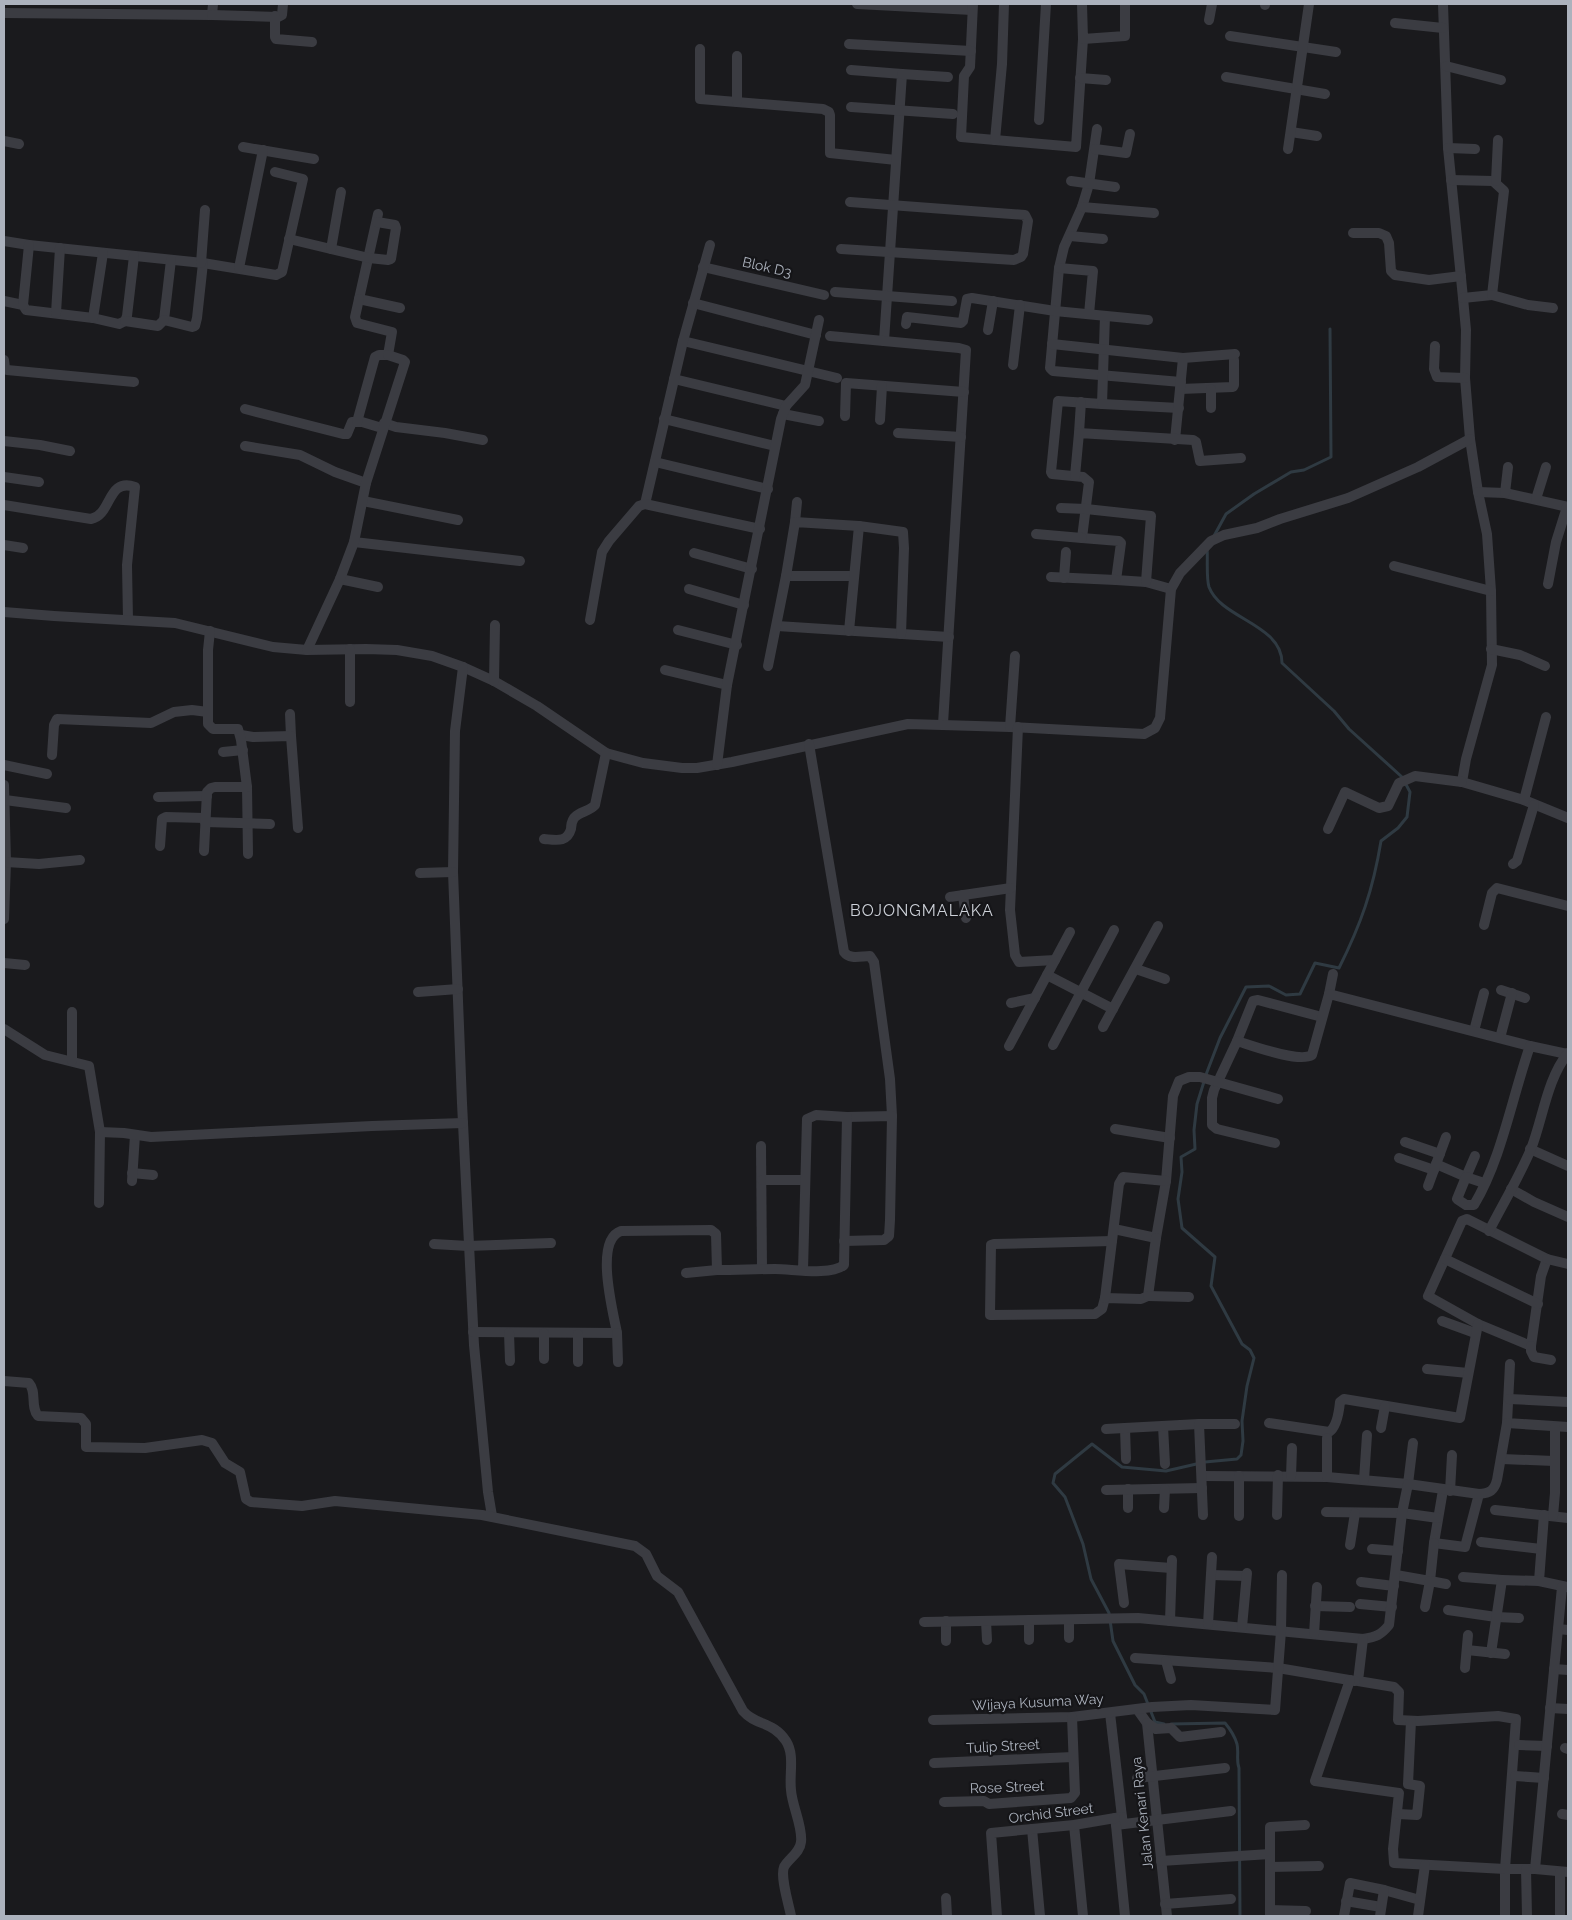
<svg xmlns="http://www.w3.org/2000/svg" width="1572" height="1920" font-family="Raleway,sans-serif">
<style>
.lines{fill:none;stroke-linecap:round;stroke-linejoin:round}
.stream{stroke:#2f3a42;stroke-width:3}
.minor{stroke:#3b3c42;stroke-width:10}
.labels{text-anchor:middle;stroke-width:4.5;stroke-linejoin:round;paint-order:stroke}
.street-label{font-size:14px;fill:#acb2bd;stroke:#151518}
.quarter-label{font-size:16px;letter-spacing:1px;fill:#cdd1d8;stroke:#151518}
</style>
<rect width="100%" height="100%" fill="#1a1a1d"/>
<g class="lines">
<g class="stream">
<path d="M 1214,536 L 1226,514 L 1254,494 L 1291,472 L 1304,470 L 1331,457 L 1330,329"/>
<path d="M 1164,1724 L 1155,1722 L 1144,1694 L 1135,1685 L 1113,1641 L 1109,1613 L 1091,1579 L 1083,1544 L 1065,1497 L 1053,1483 L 1055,1474 L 1092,1444 L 1122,1467 L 1166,1471 L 1205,1462 L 1237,1459 L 1241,1455 L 1243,1441 L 1242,1421 L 1247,1386 L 1254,1358 L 1250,1350 L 1242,1344 L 1211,1286 L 1215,1257 L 1182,1228 L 1178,1199 L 1182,1172 L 1181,1157 L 1195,1149 L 1194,1130 L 1197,1104 L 1207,1072 L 1220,1038 L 1246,987 L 1269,986 L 1286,995 L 1300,994 L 1315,963 L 1339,968 C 1361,924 1373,890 1381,841 L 1398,828 L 1407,817 L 1410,792 L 1402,777 L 1349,729 L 1334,711 L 1282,663 C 1282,624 1221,619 1209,587 C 1206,578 1208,557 1207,548"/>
<path d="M 1171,1724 L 1225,1723 C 1230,1729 1235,1737 1237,1744 C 1239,1752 1236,1760 1239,1768 L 1240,1916"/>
</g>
<g class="minor">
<path d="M 857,4 L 972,10"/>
<path d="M 973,4 L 970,67 L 964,76 L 961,137 L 1076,147 L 1083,39"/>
<path d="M 1082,4 L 1083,39 L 1125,36 L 1125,4"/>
<path d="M 1443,4 L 1448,148 L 1463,298 L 1466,330 L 1465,378 L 1470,439 L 1478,492 L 1487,534 L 1491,591 L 1492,665 L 1466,759 L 1462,782 L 1524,800 L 1568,818"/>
<path d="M 1265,5 L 1265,4"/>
<path d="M 4,13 L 212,15 L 213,4"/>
<path d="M 212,15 L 278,17 L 282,15 L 283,4"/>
<path d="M 275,16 L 275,37 L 276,39 L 312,42"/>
<path d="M 1209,20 L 1212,4"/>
<path d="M 1395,23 L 1443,28"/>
<path d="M 1230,36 L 1336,52"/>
<path d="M 849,44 L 971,51"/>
<path d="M 700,49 L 700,99 L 823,109 L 829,112 L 830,115 L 830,153 L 896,160"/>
<path d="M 1446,66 L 1501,80"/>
<path d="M 851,70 L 902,74 L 884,341"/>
<path d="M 902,74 L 948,77"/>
<path d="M 1226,77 L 1325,94"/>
<path d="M 1080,78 L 1106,80"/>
<path d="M 737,102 L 737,56"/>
<path d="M 851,107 L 953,114"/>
<path d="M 1039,120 L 1046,4"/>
<path d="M 1097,129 L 1089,184 L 1082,207 L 1064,247 L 1059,268 L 1050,368 L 1053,371 L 1181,382"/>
<path d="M 1291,132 L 1317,136"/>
<path d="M 995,140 L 1002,64 L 1004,4"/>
<path d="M 4,141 L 19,144"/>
<path d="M 243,147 L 314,159"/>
<path d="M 1448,148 L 1475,149"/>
<path d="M 1095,149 L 1126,153 L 1130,134"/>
<path d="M 1288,149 L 1309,4"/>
<path d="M 1451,180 L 1493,181 L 1504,191 L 1492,295 L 1463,298"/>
<path d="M 1071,181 L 1115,187"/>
<path d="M 1496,181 L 1498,140"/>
<path d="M 1082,207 L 1154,213"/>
<path d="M 378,214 L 359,299 L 400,308"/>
<path d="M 1353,233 L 1379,233 L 1386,236 L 1389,243 L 1391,271 L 1395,275 L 1429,280 L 1461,276"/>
<path d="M 1070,236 L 1103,239"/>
<path d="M 289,239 L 369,258 L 388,260 L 391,259 L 396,228 L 395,225 L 377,222"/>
<path d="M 4,241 L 29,245 L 203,263 L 276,275 L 282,272 L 303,179 L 275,172"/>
<path d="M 331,249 L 341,192"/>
<path d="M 841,249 L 1014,260 L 1021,257 L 1023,254 L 1028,221 L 1025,215 L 850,202"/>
<path d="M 171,260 L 164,320 L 192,327 L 195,326 L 197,318 L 203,263"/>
<path d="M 201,263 L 205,210"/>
<path d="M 703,267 L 824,295"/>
<path d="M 239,268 L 263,150"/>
<path d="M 1059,268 L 1093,271 L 1089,314"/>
<path d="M 835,292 L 952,301"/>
<path d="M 1492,295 L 1528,305 L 1553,308"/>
<path d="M 4,301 L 23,305 L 26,310 L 93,318 L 119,324 L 125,321 L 127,316 L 134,256"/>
<path d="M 693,303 L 816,335"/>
<path d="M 23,305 L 29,245"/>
<path d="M 56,313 L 60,248"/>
<path d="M 1105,316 L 1102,404 L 1058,401 L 1051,472 L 1052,474 L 1083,477 L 1089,482 L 1082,538 L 1119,541 L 1121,543 L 1116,580 L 1146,582 L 1171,589"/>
<path d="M 93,318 L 103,253"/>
<path d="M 125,321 L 158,326 L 164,320"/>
<path d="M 906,324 L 907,317 L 961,323 L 963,321 L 967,299 L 972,298 L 1055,311 L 1148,320"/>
<path d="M 988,330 L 993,301"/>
<path d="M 830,336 L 959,348 L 966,350 L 943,724"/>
<path d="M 683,341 L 837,378"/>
<path d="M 1052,344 L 1183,358"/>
<path d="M 1435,346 L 1434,369 L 1437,377 L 1465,378"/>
<path d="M 4,360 L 5,368 L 7,370 L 134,382"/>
<path d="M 1013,365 L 1020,305"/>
<path d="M 674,379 L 786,406"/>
<path d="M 1180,389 L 1233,387 L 1234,385 L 1234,360"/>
<path d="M 1211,389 L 1211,408"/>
<path d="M 1102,404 L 1179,408"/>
<path d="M 245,409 L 343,434 L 347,434 L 352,422 L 362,422 L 382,428"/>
<path d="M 783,414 L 819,421"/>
<path d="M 845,416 L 846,383 L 964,392"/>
<path d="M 664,419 L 775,446"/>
<path d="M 880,420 L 882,386"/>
<path d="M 357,422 L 375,357 L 379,355 L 388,355 L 392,332 L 357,323 L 355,317 L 359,299"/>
<path d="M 384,423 L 396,427 L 445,433 L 483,440"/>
<path d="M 898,433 L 961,437"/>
<path d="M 1079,433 L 1081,402"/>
<path d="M 1175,440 L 1183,358 L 1235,354"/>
<path d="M 4,441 L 40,445 L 70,451"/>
<path d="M 245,446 L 300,455 L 335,472 L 366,483"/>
<path d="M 655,462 L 768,489"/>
<path d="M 1075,476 L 1079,433 L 1193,440 L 1196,442 L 1200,461 L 1241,458"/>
<path d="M 4,477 L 39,482"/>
<path d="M 1478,492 L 1505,493 L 1568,507"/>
<path d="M 1505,493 L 1508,467"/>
<path d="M 1536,499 L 1546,467"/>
<path d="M 363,501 L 458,520"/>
<path d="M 645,504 L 683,341 L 710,245"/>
<path d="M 4,505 L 91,519 C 112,515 107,477 135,487 L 127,565 L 128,620"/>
<path d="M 1061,508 L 1086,509 L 1151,516 L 1146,582"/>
<path d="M 795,522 L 797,502"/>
<path d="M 1036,534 L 1082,538"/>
<path d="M 354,542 L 520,561"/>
<path d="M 4,545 L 23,548"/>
<path d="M 694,553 L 752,569"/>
<path d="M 1394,566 L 1491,591"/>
<path d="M 786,576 L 854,576"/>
<path d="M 1051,577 L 1116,580"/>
<path d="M 1064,578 L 1066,552"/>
<path d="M 340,579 L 378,587"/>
<path d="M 1548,584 L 1556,542 L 1567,507"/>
<path d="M 689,589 L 744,605"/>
<path d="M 4,612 L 54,616 L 175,623 L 273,647 L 307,650 L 366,649 L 397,650 L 432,656 L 463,667 L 494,681 L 537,706 L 606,753 L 643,763 L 682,768 L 697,768 L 732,762 L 908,724 L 1010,727 L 1144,734 L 1155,728 L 1160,718 L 1171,589 L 1180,573 L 1211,541 L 1224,535 L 1257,528 L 1280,519 L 1348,498 L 1418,467 L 1470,439"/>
<path d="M 590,620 L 602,552 L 609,541 L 639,506 L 645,504 L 760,529"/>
<path d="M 777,626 L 949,637"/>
<path d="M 678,630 L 737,645"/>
<path d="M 849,631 L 859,526"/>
<path d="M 1491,649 L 1520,655 L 1545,666"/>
<path d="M 307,650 L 340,579 L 354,542 L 366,483 L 405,362 L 403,360 L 388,355"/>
<path d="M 768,666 L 786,576 L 795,522 L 859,526 L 903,532 L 904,548 L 901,634"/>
<path d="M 463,667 L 455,731 L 453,872 L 462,1103 L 474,1345 L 488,1492 L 492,1516"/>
<path d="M 665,670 L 727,685"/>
<path d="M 494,681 L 495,625"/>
<path d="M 350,702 L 350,649"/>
<path d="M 290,714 L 291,736"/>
<path d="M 1010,727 L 1015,656"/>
<path d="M 1018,727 L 1010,910 L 1015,955 L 1019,962 L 1055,960"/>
<path d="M 241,735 L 253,737 L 291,736 L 298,828"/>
<path d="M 809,744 L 844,952 C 850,960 861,956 870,956 L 874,962 L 890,1079 L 892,1116"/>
<path d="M 223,752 L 243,750"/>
<path d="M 52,755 L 54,725 L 57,719 L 151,723 L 174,712 L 192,710 L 208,712"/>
<path d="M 4,765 L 47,774"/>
<path d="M 717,765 L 727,685 L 781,419 L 786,406 L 805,385 L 819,320"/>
<path d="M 4,785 L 6,862 L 4,919"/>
<path d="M 247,787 L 248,854"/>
<path d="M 158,797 L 207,796"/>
<path d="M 5,800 L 66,808"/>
<path d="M 1524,800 L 1546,717"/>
<path d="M 205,822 L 270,824"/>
<path d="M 1328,829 L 1345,792 L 1379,808 L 1388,806 L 1399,783 L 1415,776 L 1462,782"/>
<path d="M 544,839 C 556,840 567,843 571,829 C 571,825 572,821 574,818 C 580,811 589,812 595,805 L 606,753"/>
<path d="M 160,846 L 162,819 L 166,817 L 205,818"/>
<path d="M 204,851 L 207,792 L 211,788 L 215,787 L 247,787 L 241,740 L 238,729 L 213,729 L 208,724 L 208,650 L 210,631"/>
<path d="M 6,862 L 39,864 L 80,860"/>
<path d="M 1513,864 L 1517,861 L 1534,805"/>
<path d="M 420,873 L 453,872"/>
<path d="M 963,895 L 966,918"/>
<path d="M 950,897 L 1011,888"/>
<path d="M 1484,925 L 1492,893 L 1497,888 L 1568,906"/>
<path d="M 4,963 L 25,965"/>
<path d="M 1136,969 L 1165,979"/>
<path d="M 1047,975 L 1113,1009"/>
<path d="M 1501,990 L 1525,998"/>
<path d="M 418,992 L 458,989"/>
<path d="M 1329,994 L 1333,974"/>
<path d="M 1011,1003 L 1035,998"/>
<path d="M 1103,1027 L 1158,926"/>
<path d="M 4,1029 L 45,1055 L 89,1066 L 100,1132"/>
<path d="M 1474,1031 L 1484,993"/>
<path d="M 1500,1038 L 1512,993"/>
<path d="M 1237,1041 L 1253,1001 L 1258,1000 L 1322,1017"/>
<path d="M 1053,1045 L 1114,930"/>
<path d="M 1009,1046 L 1070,932"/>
<path d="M 72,1061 L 72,1012"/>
<path d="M 1115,1129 L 1170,1138"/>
<path d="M 1405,1142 L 1440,1154"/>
<path d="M 1275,1143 L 1217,1129 L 1212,1125 L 1212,1098 L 1214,1090 L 1237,1041 C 1253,1046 1299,1063 1312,1055 L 1329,994 L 1530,1046"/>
<path d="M 761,1146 L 762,1269"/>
<path d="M 1530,1149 L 1568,1166"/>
<path d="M 1399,1158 L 1434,1170"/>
<path d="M 1436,1164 L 1466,1177 L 1475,1156"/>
<path d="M 132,1173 L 153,1175"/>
<path d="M 762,1180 L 805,1180"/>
<path d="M 132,1181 L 135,1135"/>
<path d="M 1484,1183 L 1466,1177 L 1457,1199 L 1466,1205 L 1474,1205 C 1502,1158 1512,1097 1530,1046 L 1567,1054"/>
<path d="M 1428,1186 L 1446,1137"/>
<path d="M 1511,1189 L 1534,1202 L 1568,1217"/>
<path d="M 99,1203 L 100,1132 L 124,1133 L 151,1137 L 372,1126 L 463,1123"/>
<path d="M 1467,1219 L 1547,1259 L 1541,1276 L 1531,1346 L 1478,1324 L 1428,1296 L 1462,1221 Z"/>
<path d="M 1114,1229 L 1156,1238 L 1166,1181 L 1173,1096 L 1179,1081 L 1189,1077 L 1200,1077 L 1278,1099"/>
<path d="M 1489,1231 C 1503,1204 1519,1177 1531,1149 C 1543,1118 1547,1079 1568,1053"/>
<path d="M 844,1241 L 884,1240 L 889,1236 L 890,1220 L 892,1116 L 847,1117"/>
<path d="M 1112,1241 L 994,1244 L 991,1245 L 990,1315 L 1095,1314 L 1102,1309 L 1105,1298 L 1141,1299 L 1148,1296 L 1156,1238"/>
<path d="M 434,1244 L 468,1246 L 551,1243"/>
<path d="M 1445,1259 L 1538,1304"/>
<path d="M 1547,1259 L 1568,1264"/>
<path d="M 686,1273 L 717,1270"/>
<path d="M 1148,1296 L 1189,1297"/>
<path d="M 1105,1298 L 1119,1184 L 1123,1177 L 1166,1181"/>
<path d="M 1442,1321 L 1475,1333"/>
<path d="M 473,1332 L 617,1333 C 613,1311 594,1240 621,1231 L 711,1230 L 716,1234 L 717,1270 C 737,1270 756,1269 775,1269 C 793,1269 830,1276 844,1265 L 847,1117 L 816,1115 L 807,1119 L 803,1270"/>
<path d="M 509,1333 L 510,1361"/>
<path d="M 617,1333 L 618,1362"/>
<path d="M 1531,1346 L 1531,1351 L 1534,1357 L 1551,1360"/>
<path d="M 544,1359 L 544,1333"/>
<path d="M 578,1362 L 578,1334"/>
<path d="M 1510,1364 L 1507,1423 L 1568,1427"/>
<path d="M 1427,1369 L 1468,1373"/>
<path d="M 4,1381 L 29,1383 C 37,1392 30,1406 38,1416 L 81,1418 L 86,1424 L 86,1447 L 145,1448 L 202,1440 L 212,1443 L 225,1463 L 240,1472 L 246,1499 L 251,1502 L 302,1506 L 335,1501 L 482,1515 L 635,1546 L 646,1554 L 657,1576 L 678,1592 L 743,1711 C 756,1726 773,1721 786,1741 C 795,1755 789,1774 791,1790 C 792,1806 803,1827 801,1842 C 800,1853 789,1858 784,1867 C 780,1877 789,1905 791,1916"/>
<path d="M 1509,1399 L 1568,1402"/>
<path d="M 1269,1423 L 1329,1432 C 1337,1427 1339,1412 1340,1402 L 1344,1399 L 1460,1418 L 1478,1324"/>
<path d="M 1163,1426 L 1165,1464"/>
<path d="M 1125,1428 L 1126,1459"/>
<path d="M 1381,1428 L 1385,1406"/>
<path d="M 1106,1429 L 1199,1424"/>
<path d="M 1502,1459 L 1554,1461"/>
<path d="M 1202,1476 L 1327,1477 L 1408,1484 L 1413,1443"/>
<path d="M 1239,1476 L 1239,1516"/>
<path d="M 1291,1476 L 1292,1448"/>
<path d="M 1327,1477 L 1327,1438"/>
<path d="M 1364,1480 L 1367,1435"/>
<path d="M 1128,1489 L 1128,1508"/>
<path d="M 1106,1490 L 1202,1488"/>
<path d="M 1443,1490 L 1434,1543 L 1465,1547 L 1479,1494"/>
<path d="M 1450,1491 L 1452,1455"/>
<path d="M 1164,1508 L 1165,1489"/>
<path d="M 1495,1510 L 1568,1518"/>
<path d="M 1326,1512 L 1402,1513 L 1438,1518"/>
<path d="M 1203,1515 L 1199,1424 L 1235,1424"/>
<path d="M 1277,1515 L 1278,1475"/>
<path d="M 1553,1516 L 1555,1493 L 1555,1427"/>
<path d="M 1481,1542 L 1541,1549"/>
<path d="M 1350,1545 L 1355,1513"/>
<path d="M 1372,1549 L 1398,1551"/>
<path d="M 1211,1575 L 1246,1576"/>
<path d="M 1396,1575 L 1430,1581 L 1434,1543"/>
<path d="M 1463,1577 L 1502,1580"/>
<path d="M 1539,1581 L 1544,1515"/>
<path d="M 1361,1582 L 1394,1586"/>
<path d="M 1124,1603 L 1119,1564 L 1171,1568"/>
<path d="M 1360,1604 L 1392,1607"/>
<path d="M 1315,1606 L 1350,1607"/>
<path d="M 1425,1607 L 1430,1581 L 1446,1584"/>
<path d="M 1448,1610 L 1496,1617 L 1519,1618"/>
<path d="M 1029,1620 L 1029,1640"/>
<path d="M 1069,1620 L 1069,1638"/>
<path d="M 946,1621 L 946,1641"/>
<path d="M 986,1621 L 987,1640"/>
<path d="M 1170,1621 L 1172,1560"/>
<path d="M 924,1622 L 1138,1618 L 1363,1639 C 1376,1637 1381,1635 1389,1625 L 1402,1513 L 1408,1484 L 1479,1494 C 1490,1493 1494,1491 1497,1480 L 1507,1423"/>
<path d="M 1208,1624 L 1212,1557"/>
<path d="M 1242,1627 L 1247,1573"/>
<path d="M 1558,1629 L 1568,1630"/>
<path d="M 1314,1634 L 1317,1587"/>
<path d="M 1363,1639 L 1358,1681 L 1394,1687 L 1399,1692 L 1398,1720 L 1418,1721 L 1498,1716 L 1516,1719 L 1505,1869 L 1505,1916"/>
<path d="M 1467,1650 L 1505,1654"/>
<path d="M 1491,1653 L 1502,1580 L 1539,1581 L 1567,1587"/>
<path d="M 1135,1658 L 1278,1668 L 1355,1681"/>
<path d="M 1166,1661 L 1171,1679"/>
<path d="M 1465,1668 L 1468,1635"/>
<path d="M 1554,1669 L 1568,1670"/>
<path d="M 1350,1680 L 1315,1781 L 1399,1793 L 1393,1849 L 1394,1863 L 1505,1869 L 1535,1869 L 1568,1872"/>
<path d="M 1550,1708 L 1568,1709"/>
<path d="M 1137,1709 L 1147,1723 L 1167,1916"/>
<path d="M 1110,1713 L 1122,1817"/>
<path d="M 933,1720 L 1072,1717 L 1152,1707 L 1191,1705 L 1275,1710 L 1281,1631 L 1282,1575"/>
<path d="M 1147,1723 L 1156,1729 L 1171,1728 L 1180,1737 L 1221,1732"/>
<path d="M 1519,1745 L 1547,1746"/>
<path d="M 1565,1748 L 1568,1749"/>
<path d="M 934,1763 L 1073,1757"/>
<path d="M 1515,1776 L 1544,1778"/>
<path d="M 1137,1778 L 1225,1768"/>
<path d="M 944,1802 L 984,1801 L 989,1804 L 1071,1798 L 1075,1793 L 1072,1717"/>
<path d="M 1398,1814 L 1417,1815 L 1420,1786 L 1408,1784 L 1411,1721"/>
<path d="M 1562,1814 L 1568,1815"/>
<path d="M 1123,1824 L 1122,1817 L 1115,1818 L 1116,1825 L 1231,1811"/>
<path d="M 1074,1825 L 1083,1916"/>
<path d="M 1116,1825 L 1125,1916"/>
<path d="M 1032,1829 L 1040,1916"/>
<path d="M 1161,1861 L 1270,1854"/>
<path d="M 1270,1867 L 1319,1866"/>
<path d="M 1526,1869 L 1527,1916"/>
<path d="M 1535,1869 L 1562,1587"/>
<path d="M 1560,1872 L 1560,1916"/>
<path d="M 946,1898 L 947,1916"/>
<path d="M 1346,1901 L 1381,1907"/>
<path d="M 1165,1904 L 1231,1899"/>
<path d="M 1270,1910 L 1306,1911"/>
<path d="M 997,1916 L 991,1833 L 1074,1825 L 1115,1818"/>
<path d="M 1270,1916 L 1270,1827 L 1305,1825"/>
<path d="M 1344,1916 L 1350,1883 L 1384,1890 L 1420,1900"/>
<path d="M 1380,1916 L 1384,1890"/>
<path d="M 1418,1916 L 1425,1865"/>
</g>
</g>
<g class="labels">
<g class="street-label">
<text transform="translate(767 267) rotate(13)" y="5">Blok D3</text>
<text transform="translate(1038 1702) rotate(-3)" y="5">Wijaya Kusuma Way</text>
<text transform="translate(1003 1746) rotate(-3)" y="5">Tulip Street</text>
<text transform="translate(1007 1787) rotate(-2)" y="5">Rose Street</text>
<text transform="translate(1051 1813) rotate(-7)" y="5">Orchid Street</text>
<text transform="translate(1142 1813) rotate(-96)" y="5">Jalan Kenari Raya</text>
</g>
<g class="quarter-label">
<text x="922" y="916">BOJONGMALAKA</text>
</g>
</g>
<rect width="1572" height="1920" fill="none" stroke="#acb2bd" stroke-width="10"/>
</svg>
